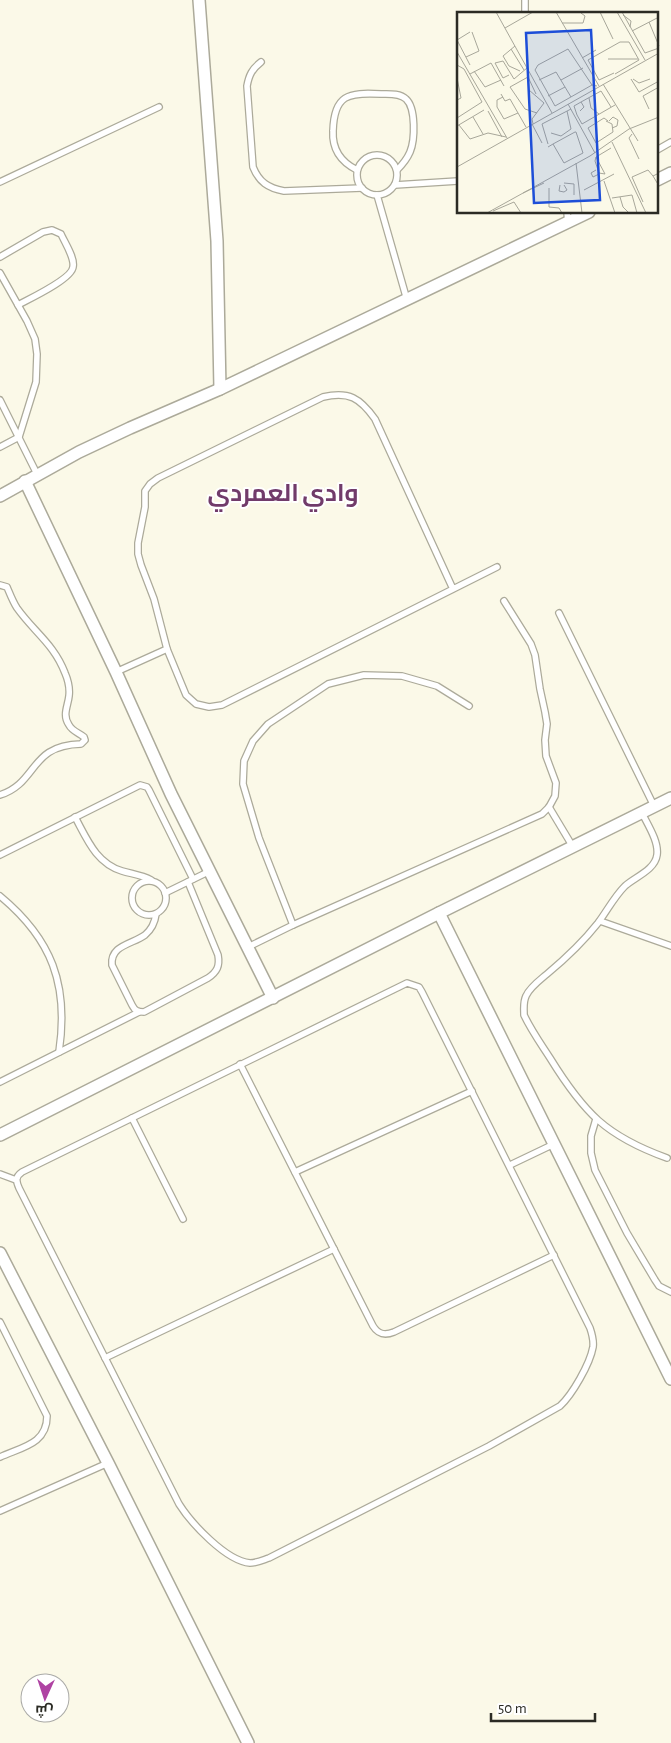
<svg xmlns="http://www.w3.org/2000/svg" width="671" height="1743" font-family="'Alegreya Sans',Cairo,sans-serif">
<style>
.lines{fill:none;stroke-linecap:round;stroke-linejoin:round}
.service-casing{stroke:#acaa9a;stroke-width:8}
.minor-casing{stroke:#acaa9a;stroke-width:14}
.service{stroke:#fff;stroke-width:5.5}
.minor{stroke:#fff;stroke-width:11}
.labels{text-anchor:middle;stroke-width:4;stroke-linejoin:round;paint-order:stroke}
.district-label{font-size:24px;font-weight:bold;fill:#713b6a;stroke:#fff}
.inset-road{fill:none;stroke:#a8a79a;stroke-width:1}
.view{fill:#1d4ed8;fill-opacity:0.15;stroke:#1d4ed8;stroke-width:2.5}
.inset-edge{fill:none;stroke:#2b2b24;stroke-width:2.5}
</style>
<rect width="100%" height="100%" fill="#fbf9e8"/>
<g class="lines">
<g class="service-casing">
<g id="service">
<path d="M 525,0 L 525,14"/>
<path d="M 261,62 C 252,69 249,75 247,86 L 253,167 C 259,182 268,188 284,191 L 362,188"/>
<path d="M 657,150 L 671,142"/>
<circle cx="377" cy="175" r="20"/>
<path d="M 357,170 C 341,162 332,150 333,131 C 334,95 348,92 381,94 C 389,94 400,93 406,99 C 416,108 415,140 410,152 C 407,159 402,165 397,170"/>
<path d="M 0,182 L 159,107"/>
<path d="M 395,185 L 458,181"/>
<path d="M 377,195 L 407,300"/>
<path d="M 567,212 L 568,223"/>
<path d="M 0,257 L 43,232 L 52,230 L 61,234 C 65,243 75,258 73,267 C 72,279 29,299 18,305"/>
<path d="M 0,273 L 27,321 L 35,339 L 37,354 L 36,382 L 19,437 L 0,447"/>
<path d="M 0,400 L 37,474"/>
<path d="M 0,585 L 7,587 C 10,594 13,602 17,608 C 34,632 54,644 65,673 C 68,680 70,688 69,696 C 68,706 62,715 69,725 C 72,731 79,733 84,737 L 85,740 L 81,744 C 29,745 38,783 0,795"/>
<path d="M 453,589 L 375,419 C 360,398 349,391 323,397 L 158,478 L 150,484 L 145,491 L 145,507 L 138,543 L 138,554 L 141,565 L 154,599 L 167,649 L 186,695 L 196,704 L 209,707 L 222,705 L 497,567"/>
<path d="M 559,613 L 654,806"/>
<path d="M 116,672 L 167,649"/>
<path d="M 549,807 L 573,847"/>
<path d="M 642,813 C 648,825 659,842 657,855 C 655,870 635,877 625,886 C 614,897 607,911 598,923 C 583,942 565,959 547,974 C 540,980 530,987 526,996 C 523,1002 524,1008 524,1015 C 531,1030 541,1044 550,1058 C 584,1113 606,1136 667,1158"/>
<path d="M 75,817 C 87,839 96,863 122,871 C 132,874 142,875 151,880"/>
<path d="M 0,855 L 140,785 L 147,787 L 149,790 L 193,879"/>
<circle cx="149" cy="898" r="17"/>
<path d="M 165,893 L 210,871"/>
<path d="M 0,896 C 52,939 69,985 59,1052"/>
<path d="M 156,914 C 155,922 152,929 145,935 C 133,944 110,945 112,965 L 132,1005 C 135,1011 138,1012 144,1012 L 208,978 C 217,972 220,966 218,955 L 188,882"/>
<path d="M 600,921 L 671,946"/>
<path d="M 293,925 L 259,838 L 243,784 L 244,761 L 253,741 L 268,724 L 328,684 L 364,675 L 402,676 L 437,686 L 469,706"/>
<path d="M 248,947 L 293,925 L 542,814 L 549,807 L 555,796 L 556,783 L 546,756 L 545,740 L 547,724 L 545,712 L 540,689 L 535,655 L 531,644 L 504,601"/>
<path d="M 407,983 L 419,987 L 422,992 L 590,1328 C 592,1334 594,1340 593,1347 C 590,1364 572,1395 560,1406 L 489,1446 L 269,1558 C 263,1560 257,1563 250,1563 C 226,1561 191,1523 179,1504 L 19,1188 C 16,1181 15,1177 22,1172 Z"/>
<path d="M 240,1064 L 373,1326 C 378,1334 384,1336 394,1332 L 554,1255"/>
<path d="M 0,1082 L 139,1012"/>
<path d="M 132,1118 L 183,1219"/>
<path d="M 596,1119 L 591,1136 L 591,1153 L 595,1170 L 627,1233 L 655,1280 L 659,1286 L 671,1292"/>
<path d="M 510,1165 L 554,1144"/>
<path d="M 295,1172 L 472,1091"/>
<path d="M 0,1174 L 16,1180"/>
<path d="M 0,1322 L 47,1416 C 47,1444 22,1447 0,1457"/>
<path d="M 105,1358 L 334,1249"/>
<path d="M 0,1511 L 108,1463"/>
</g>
</g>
<g class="minor-casing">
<g id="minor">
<path d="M 199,0 L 217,241 L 220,389"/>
<path d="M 657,180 L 671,173"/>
<path d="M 25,481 L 116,672 L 171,794 L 273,998"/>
<path d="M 0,496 L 79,452 L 130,428 L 220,389 L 589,212"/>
<path d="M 439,913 L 671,1379"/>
<path d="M 0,1135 L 439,913 L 671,798"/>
<path d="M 0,1253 L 108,1463 L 248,1743"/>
</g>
</g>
<use href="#service" class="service"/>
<use href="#minor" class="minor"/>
</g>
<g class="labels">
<g class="district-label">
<text x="283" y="501">وادي العمردي</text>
</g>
</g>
<g transform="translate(457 12)">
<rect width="201" height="201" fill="#fbf9e8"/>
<path class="inset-road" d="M 39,0 L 95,101M 99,0 L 142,74M 143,0 L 156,27M 160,0 L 188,48M 165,0 L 188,41 L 202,36M 166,3 L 174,9 L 173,15M 192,10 L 202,34M 105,11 L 126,11 L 128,4 L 124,1M 48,16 L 76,0M 175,19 L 202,5M 0,28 L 13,53M 0,28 L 13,20M 58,34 L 46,44 L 52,54 L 63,59M 54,37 L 67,58M 0,40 L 50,126M 9,45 L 22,39 L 15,20M 125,46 L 139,38M 151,47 L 181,47M 0,53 L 7,57 L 25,90 L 0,106M 17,59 L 28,75 L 44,68M 157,61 L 142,68 L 131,48 L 163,30 L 172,30 L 182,48 L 158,62M 13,62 L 34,51 L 47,74M 52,63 L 46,66 L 38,51 L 46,49 L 57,67 L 70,56M 0,66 L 4,86 L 0,88M 174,67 L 182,80 L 202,69M 176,67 L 182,71 L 193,67M 82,68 L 99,60 L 114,85M 104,68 L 126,56M 146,72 L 181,129M 135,73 L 98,94 L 78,58 L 81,53 L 111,37 L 135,73 L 140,74M 72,78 L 87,91 L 75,107 L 76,112M 44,82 L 48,89 L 53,87 L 69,115M 79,82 L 71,65 L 53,75 L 68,97 L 80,101M 91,84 L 108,75M 46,85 L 40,88 L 40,95 L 47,107 L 61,101M 132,86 L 134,96 L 142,102M 124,90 L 144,79 L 154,95M 111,92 L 138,141M 192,97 L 186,84 L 202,75M 31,99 L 45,125M 120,103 L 125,112 L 158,93M 120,103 L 117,94 L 124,90 L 127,95 L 123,99M 16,105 L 26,122M 149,109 L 155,112 L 156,120 L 139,131 L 131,116 L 147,106 L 151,109M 152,109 L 156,105 L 161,108 L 160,114 L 155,116M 75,112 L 85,131M 2,113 L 13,127 L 31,121 L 49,125M 0,114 L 27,98M 94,121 L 104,124 L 114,117 L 110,99M 175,122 L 172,126 L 182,147M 155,130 L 189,201M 91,132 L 85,112 L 114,97M 91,135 L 96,132 L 118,120 L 119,120 L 126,141 L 107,151 L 96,132M 139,145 L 148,162M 119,151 L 125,201M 0,155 L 202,41M 139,158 L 134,161 L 136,165 L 142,162M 202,161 L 196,164 L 202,174M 148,162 L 142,161 L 138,149 L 139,145 L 154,136M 147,169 L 158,201M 107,171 L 117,172 L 117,183M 103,173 L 102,179 L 107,180 L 110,178 L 107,173M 92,176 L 92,195 L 102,196 L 105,201M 127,178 L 157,162M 66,181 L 87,171M 163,185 L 166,195 L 172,201M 155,186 L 175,183 L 180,201M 186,190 L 175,165 L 191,158 L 196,164M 36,199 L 57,190 L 64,201M 30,201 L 133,144 L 172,117 L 202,105"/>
<path class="view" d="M 134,18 L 143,188 L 77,191 L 69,21 Z"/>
<rect width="201" height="201" class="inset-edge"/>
</g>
<g transform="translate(45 1698) rotate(183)"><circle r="24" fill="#ffffff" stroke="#aaaaa7"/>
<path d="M0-4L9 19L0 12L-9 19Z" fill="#af43a3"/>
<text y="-8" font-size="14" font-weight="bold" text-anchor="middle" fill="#2b2b24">ش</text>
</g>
<path d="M491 1713v8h104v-8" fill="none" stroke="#2b2b24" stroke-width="2.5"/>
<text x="498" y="1713" font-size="15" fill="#2b2b24" stroke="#ffffff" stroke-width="4" paint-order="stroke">50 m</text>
</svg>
